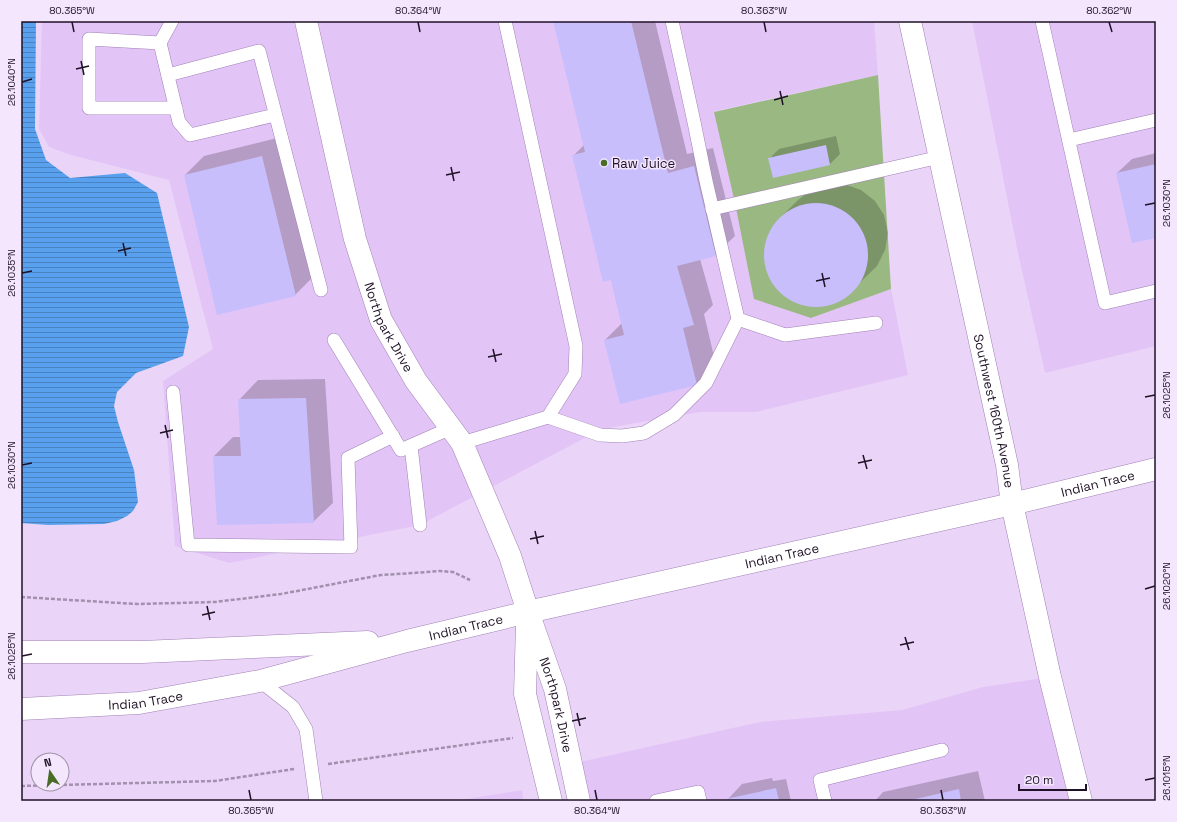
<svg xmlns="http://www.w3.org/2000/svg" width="1177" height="822" font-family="'Space Grotesk',sans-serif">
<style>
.built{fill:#e3c4f7}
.grass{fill:#9ab982}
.water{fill:url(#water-rules)}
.shadow{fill:#0003}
.building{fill:#c8befc}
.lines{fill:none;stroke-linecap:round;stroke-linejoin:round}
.lane-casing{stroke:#a181b6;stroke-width:14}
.street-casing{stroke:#a181b6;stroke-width:23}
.secondary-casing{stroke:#a181b6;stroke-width:23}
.path{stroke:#a290ae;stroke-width:2.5;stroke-dasharray:4 2;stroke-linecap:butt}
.lane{stroke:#fff;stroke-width:13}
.street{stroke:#fff;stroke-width:22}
.secondary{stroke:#fff;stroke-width:22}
.ticks{fill:none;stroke:#1f1226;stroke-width:1.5}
.poi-dot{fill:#496d26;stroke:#f4e6fd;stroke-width:1.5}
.labels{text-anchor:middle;stroke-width:3;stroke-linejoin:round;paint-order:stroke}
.poi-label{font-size:13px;fill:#1f1226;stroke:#f4e6fd;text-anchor:start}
.street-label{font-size:13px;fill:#1f1226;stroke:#f4e6fd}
.neatline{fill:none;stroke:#1f1226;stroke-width:1.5}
.ticks-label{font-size:10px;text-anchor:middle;fill:#1f1226}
</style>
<defs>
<pattern id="water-rules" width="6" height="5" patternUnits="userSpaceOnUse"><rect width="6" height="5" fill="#59a1ee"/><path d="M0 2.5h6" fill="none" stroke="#4982c1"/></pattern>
</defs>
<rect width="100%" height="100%" fill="#ead5f8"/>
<g class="built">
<path d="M 42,21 L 874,21 L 878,75 L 715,111 L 811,318 L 891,289 L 908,375 L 756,412 L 700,412 L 602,429 L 420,525 L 229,563 L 175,546 L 163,381 L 213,349 L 169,180 L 71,155 L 49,147 L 39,129 Z"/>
<path d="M 972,21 L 1156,21 L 1156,346 L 1045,373 L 1018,253 Z"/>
<path d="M 1050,677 L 1081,801 L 579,801 L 571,764 L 760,722 L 902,710 L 983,687 Z"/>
<path d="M 522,790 L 523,801 L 454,801 Z"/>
</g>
<path class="grass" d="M 878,75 L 891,289 L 811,318 L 754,299 L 735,203 L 714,112 Z"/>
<path class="water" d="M 21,21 L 36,21 L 35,129 L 46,160 L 70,178 L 125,173 L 157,193 L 189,327 L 183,356 L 136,373 L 117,392 L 114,406 L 118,422 L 134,470 L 138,502 L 133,511 L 127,516 L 117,521 L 104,524 L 48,525 L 21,523 Z"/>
<g class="shadow">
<path d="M 554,21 L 655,21 L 687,154 L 713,148 L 735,236 L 715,255 L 700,259 L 713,305 L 704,314 L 716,365 L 697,384 L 605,340 L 622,323 L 611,279 L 573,156 L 584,145 Z"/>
<path d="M 836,136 L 840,154 L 830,164 L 773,177 L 769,159 L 779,149 Z"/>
<path d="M 281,137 L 314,276 L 295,295 L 185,175 L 204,156 Z"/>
<path d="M 1156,153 L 1156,237 L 1117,173 L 1132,159 Z"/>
<path d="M 844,184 L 861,190 L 875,201 L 884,215 L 888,233 L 885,250 L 877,266 L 844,298 L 827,305 L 811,306 L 795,302 L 781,293 L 771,280 L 765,265 L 765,249 L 769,233 L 778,220 L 798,200 L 811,190 Z"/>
<path d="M 325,379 L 333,503 L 313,522 L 214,456 L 233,437 L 241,437 L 239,400 L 258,380 Z"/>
<path d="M 978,771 L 985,801 L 875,801 L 883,792 Z"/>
<path d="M 772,778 L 773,781 L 786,779 L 791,801 L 728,801 L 728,799 L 742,784 Z"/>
</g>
<g class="building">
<path d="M 553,21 L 631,21 L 668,173 L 694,166 L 716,256 L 677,266 L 694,325 L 683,328 L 697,385 L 620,404 L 604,340 L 624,335 L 611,280 L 603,282 L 572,155 L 585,152 Z"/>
<path d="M 826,145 L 830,165 L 773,178 L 768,158 Z"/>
<path d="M 262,156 L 296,296 L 217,315 L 184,175 Z"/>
<path d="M 1156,164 L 1156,238 L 1132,243 L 1116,173 Z"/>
<circle cx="816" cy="255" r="52"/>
<path d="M 306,398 L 314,523 L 217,525 L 213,456 L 241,456 L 238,399 Z"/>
<path d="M 776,788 L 779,801 L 727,801 L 726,799 Z"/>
<path d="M 959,789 L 961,801 L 911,801 L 911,800 Z"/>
</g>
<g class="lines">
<g class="lane-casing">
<g id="lane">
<path d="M 172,21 L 160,43 L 179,122 L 190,135 L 275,115"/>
<path d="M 672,21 L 694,122 L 706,181 L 738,319 L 785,335 L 876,323"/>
<path d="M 1042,21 L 1105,303 L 1156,291"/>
<path d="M 160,43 L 89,39 L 89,108 L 176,108"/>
<path d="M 168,75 L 259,51 L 321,290"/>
<path d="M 1069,140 L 1156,120"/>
<path d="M 712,209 L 940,157"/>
<path d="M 334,340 L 401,450 L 451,428"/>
<path d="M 173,392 L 188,545 L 351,547 L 348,458 L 393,436"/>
<path d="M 548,417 L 600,435 L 622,436 L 644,433 L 674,415 L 706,383 L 738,319"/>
<path d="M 462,443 L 548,417 L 575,374 L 576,346 L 505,21"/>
<path d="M 411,446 L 420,525"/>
<path d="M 260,681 L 293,707 L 306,729 L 316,801"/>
<path d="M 656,801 L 698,792 L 700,801"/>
<path d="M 825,801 L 820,780 L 942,750"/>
</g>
</g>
<g class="street-casing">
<g id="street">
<path id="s1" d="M 306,21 L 355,239 L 381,320 L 416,381 L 462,443 L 510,556 L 528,612 L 555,689 L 579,801"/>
<path id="s2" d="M 910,21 L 1007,465 L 1012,504 L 1050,677 L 1081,801"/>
<path d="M 527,625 L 525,694 L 551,801"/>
</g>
</g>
<g class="secondary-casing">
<g id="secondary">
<path d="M 21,652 L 142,652 L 368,642"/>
<path id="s3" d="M 21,709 L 139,703 L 260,681 L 407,641 L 528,612 L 1012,504 L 1156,469"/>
</g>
</g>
<g class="path">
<path d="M 21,597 L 137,604 L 178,603 L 215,602 L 281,594 L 381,575 L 413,573 L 440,571 L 453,572 L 470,580"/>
<path d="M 328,764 L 513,738"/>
<path d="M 21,786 L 215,781 L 294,769"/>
</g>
<use href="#lane" class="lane"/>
<use href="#street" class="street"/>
<use href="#secondary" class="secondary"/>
</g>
<path class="ticks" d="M 72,22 L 74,32M 418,22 L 420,32M 764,22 L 766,32M 1109,22 L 1112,32M 81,61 L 84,75M 76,69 L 89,66M 22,82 L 32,79M 780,91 L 783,105M 774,100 L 788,96M 451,167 L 454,181M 446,175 L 460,172M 1145,205 L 1155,203M 123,243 L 126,256M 118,251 L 131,248M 22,273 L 32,271M 822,273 L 825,287M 816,281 L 830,278M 493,349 L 496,362M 488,357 L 502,354M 1145,397 L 1155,395M 165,425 L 168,438M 160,433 L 173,430M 863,455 L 867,469M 858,463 L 872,460M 22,465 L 32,463M 535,531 L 538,544M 530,539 L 544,536M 1145,589 L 1155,586M 207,606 L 210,620M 202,615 L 215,612M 905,637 L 909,650M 900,645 L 914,642M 22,656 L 32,654M 577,713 L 580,726M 572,721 L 586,718M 1145,780 L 1155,778M 249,790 L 251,800M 595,790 L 597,800M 941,790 L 943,800"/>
<circle class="poi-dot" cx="604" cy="163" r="4"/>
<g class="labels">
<g class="poi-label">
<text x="612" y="168">Raw Juice</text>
</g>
<g class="street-label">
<text dy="5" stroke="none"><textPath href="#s1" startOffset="318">Northpark Drive</textPath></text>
<text dy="5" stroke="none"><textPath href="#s2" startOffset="399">Southwest 160th Avenue</textPath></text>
<text dy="5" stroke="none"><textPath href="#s3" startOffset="1102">Indian Trace</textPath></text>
<text dy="5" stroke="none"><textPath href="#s3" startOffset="778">Indian Trace</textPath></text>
<text dy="5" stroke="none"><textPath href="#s3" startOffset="454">Indian Trace</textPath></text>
<text dy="5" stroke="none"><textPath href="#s3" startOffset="125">Indian Trace</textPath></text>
<text dy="5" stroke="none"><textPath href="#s1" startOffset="735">Northpark Drive</textPath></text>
</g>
</g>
<rect width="1177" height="822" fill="none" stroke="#f4e6fd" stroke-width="44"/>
<g transform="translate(50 772) rotate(347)"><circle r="19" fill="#f4e6fd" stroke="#9f91a7"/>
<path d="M0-3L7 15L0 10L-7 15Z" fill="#496d26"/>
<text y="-6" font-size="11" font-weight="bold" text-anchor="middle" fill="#1f1226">N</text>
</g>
<path d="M1019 784v6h67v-6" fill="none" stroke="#1f1226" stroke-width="2"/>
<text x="1025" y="784" font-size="12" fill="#1f1226" stroke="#f4e6fd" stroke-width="3" paint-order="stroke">20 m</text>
<rect x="22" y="22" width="1133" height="778" class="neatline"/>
<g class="ticks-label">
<text x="72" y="14">80.365°W</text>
<text x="418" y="14">80.364°W</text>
<text x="764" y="14">80.363°W</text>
<text x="1109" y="14">80.362°W</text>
<text transform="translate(11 82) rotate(-90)" y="4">26.1040°N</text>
<text transform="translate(1166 203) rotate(-90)" y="4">26.1030°N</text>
<text transform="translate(11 273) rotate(-90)" y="4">26.1035°N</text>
<text transform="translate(1166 395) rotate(-90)" y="4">26.1025°N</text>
<text transform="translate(11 465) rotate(-90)" y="4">26.1030°N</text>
<text transform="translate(1166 586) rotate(-90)" y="4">26.1020°N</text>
<text transform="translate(11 656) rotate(-90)" y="4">26.1025°N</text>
<text transform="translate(1166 778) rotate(-90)" y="4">26.1015°N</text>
<text x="251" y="814">80.365°W</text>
<text x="597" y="814">80.364°W</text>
<text x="943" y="814">80.363°W</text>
</g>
</svg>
